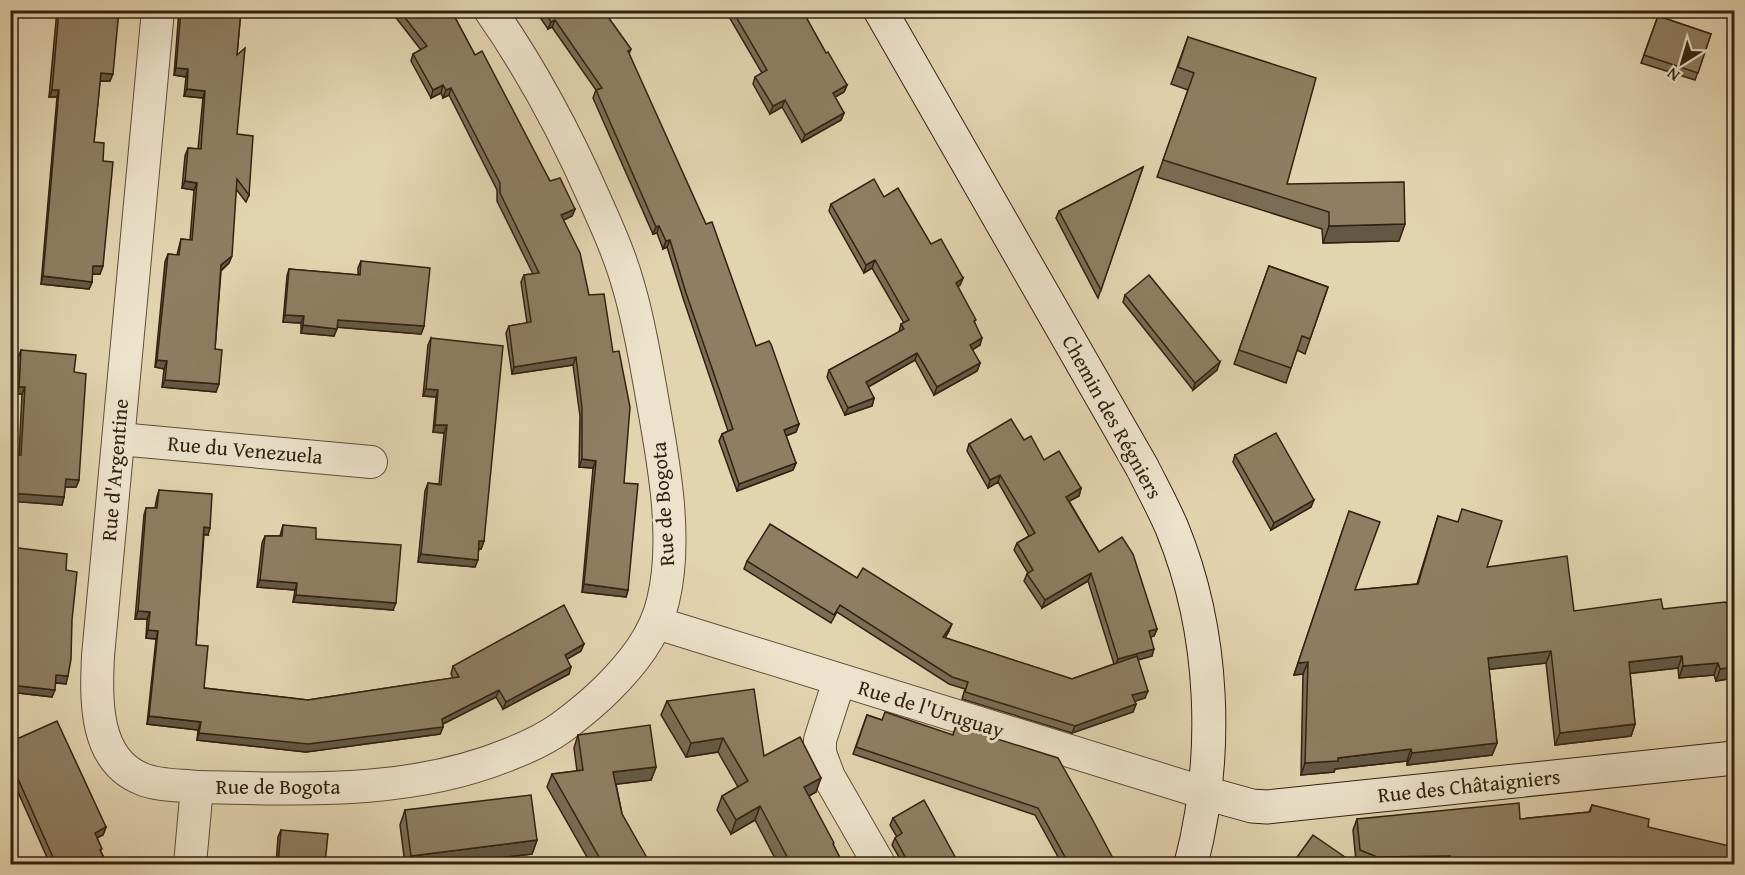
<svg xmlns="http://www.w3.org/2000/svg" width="1745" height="875" font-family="'Gentium Book Plus',serif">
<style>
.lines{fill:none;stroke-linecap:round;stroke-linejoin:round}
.street-casing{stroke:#5f4e38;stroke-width:34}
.secondary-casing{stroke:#332110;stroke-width:35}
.street{stroke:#ede3cc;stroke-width:32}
.secondary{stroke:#ede3cc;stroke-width:33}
.wall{fill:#7b6c55;stroke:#332110;stroke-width:1.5}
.shaded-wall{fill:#645845;stroke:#332110;stroke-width:1.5}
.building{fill:#8f7e63;stroke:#332110;stroke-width:1.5}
.labels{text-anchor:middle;stroke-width:6;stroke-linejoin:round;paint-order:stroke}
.street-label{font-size:21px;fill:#332110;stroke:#ede3cc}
</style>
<rect width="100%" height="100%" fill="#e3d4b0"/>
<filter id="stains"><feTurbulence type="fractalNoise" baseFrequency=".00333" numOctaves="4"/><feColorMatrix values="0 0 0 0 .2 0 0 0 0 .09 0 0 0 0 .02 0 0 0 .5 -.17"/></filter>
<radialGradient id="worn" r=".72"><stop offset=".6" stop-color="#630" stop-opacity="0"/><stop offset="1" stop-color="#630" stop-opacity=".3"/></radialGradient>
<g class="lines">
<g class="street-casing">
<g id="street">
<path d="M 158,10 L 98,656 C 96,700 94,760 142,779 C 159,786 180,785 197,787 L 190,864"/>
<path d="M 119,439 L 371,462"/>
<path d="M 657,623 L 1205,793"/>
<path d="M 839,681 L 820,740 L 820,753 L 829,777 L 879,864"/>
<path d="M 197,787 C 303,789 411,795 510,754 C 528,747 547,738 562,727 C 578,715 593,703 607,689 C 632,664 655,636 663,601 C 678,540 664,464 653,403 C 646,364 640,325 629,288 C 621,258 608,229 595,200 C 566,134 532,70 490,10"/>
</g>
</g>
<g class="secondary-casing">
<g id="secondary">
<path d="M 880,10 L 1142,467 C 1152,487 1163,507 1172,528 C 1215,633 1219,756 1191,864"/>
<path d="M 1205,793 L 1252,806 L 1267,807 L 1734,758"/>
</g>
</g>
<use href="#street" class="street"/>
<use href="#secondary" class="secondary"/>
</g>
<g class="wall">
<path d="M 57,10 L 119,10 L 110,81 L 100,81 L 94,142 L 103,161 L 100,274 L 92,274 L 92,282 L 89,289 L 41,284 L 57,97 L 49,97 Z"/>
<path d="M 179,10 L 241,10 L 237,55 L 237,134 L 249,195 L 246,202 L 236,189 L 229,263 L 221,271 L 215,349 L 216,392 L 162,387 L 164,369 L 155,367 L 165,262 L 168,254 L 177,255 L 181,239 L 190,240 L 194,190 L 182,188 L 185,156 L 188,148 L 198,149 L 203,98 L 184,96 L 186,77 L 174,75 Z"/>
<path d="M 390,10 L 451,10 L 475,55 L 550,181 L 575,209 L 572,216 L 563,220 L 624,483 L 628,590 L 626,597 L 582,592 L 593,468 L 579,467 L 580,416 L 573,365 L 512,374 L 506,333 L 509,326 L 527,323 L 521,282 L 524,275 L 533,274 L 497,201 L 497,190 L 449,95 L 443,98 L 441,93 L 431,98 L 411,61 L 413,54 L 421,50 Z"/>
<path d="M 535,10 L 603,10 L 631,49 L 629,54 L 756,346 L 799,424 L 796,432 L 786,436 L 796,463 L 793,470 L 737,491 L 719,441 L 722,434 L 728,431 L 684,301 L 667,247 L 663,249 L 657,233 L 653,234 L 593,98 L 596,90 L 552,27 L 548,29 Z"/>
<path d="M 725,10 L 802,10 L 826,53 L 847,85 L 844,92 L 835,97 L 844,113 L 841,120 L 802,142 L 782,107 L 770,114 L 753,84 L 755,77 L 762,73 Z"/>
<path d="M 1658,16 L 1711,34 L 1695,80 L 1641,63 Z"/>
<path d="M 1188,37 L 1287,184 L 1399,241 L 1323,243 L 1322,229 L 1157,177 L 1188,90 L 1171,84 Z"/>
<path d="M 1143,167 L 1098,298 L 1056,218 L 1059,211 Z"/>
<path d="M 884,197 L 963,278 L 960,285 L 958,287 L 975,323 L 980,345 L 972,350 L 980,363 L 977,371 L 934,395 L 915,360 L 868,387 L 874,398 L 872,406 L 845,415 L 827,377 L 829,370 L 899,332 L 901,324 L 904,323 L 872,268 L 864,273 L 829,211 L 831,204 Z"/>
<path d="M 361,261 L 424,326 L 421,334 L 337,327 L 334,336 L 301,333 L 301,323 L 283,322 L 287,276 L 289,269 L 358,275 L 358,268 Z"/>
<path d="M 1269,266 L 1328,287 L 1305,354 L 1297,350 L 1286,383 L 1234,364 Z"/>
<path d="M 1125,295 L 1217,370 L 1193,390 L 1123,302 Z"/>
<path d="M 431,338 L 484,541 L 481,549 L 479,549 L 475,567 L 418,562 L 425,491 L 428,483 L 439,484 L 444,433 L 433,432 L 436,397 L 423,396 L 428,345 Z"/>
<path d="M 21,350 L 74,372 L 79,480 L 76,487 L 65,487 L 64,497 L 62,505 L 10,501 L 10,455 L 19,455 L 22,394 L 17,394 L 18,358 Z"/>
<path d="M 1024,440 L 1044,460 L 1081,488 L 1079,496 L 1069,501 L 1099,552 L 1157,629 L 1154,636 L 1151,637 L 1152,656 L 1138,660 L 1145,698 L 1134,701 L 1136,704 L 1133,712 L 1072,733 L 962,699 L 965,689 L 949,684 L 837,612 L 831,623 L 744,569 L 747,561 L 857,578 L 949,631 L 945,638 L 1072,679 L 1114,664 L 1088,581 L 1042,608 L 1024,581 L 1027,574 L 1028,573 L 1014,550 L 1017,543 L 1029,536 L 998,482 L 988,488 L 967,451 L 969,444 Z"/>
<path d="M 1235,455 L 1311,507 L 1271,530 L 1233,462 Z"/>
<path d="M 159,490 L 208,535 L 204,535 L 196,645 L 204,688 L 308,700 L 453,678 L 451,674 L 453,666 L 581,651 L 567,659 L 569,674 L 503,709 L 496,697 L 443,724 L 443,727 L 440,734 L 306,752 L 197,740 L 198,730 L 147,724 L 156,639 L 146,638 L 147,619 L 135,619 L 144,515 L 146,508 L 155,508 L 157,497 Z"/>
<path d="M 1438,516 L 1487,567 L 1574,611 L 1663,609 L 1734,678 L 1716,681 L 1714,675 L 1679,678 L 1678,668 L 1630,673 L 1635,724 L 1631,736 L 1555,745 L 1546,663 L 1489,669 L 1497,743 L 1492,755 L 1407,765 L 1407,761 L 1335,769 L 1334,772 L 1301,775 L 1303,674 L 1294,675 L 1345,523 L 1355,590 L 1417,584 Z"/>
<path d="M 283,525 L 316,539 L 393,610 L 293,602 L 295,590 L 257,587 L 262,543 L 265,536 L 280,536 Z"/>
<path d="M 10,547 L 66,570 L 66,684 L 55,683 L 52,697 L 10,692 L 10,640 L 15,585 Z"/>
<path d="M 667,701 L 764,756 L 816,792 L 809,796 L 843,864 L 778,864 L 755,820 L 731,834 L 717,810 L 722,796 L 738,787 L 718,752 L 686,757 L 661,715 Z"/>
<path d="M 867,715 L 882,720 L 953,735 L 956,726 L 1116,864 L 1062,864 L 1035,815 L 853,754 Z"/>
<path d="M 578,735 L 656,767 L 651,780 L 616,784 L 622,814 L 649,864 L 591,864 L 547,787 L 552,774 L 577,771 L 574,748 Z"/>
<path d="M 10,742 L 106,827 L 103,835 L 97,838 L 101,852 L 107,864 L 50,864 L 10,774 Z"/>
<path d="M 1592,805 L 1648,827 L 1734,864 L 1363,864 L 1356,861 L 1353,830 L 1357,819 L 1520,819 L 1589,812 Z"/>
<path d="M 405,810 L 537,840 L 532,854 L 448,864 L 405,864 L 400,825 Z"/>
<path d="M 893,818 L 959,864 L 903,864 L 892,845 L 895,838 L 897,837 L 890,825 Z"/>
<path d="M 281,830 L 325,864 L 276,864 L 278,837 Z"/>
</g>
<g class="shaded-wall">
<path d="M 555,20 L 552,27 L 548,29 L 551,22 Z"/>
<path d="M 176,68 L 188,69 L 186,77 L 174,75 Z"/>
<path d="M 101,73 L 113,74 L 110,81 L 99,81 Z"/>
<path d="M 443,85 L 441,93 L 431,98 L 433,90 Z"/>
<path d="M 847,85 L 844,92 L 830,100 L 833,93 Z"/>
<path d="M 451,88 L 449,95 L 443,98 L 446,90 Z"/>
<path d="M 187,89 L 205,91 L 203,98 L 184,96 Z"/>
<path d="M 52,90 L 59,90 L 57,97 L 49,97 Z"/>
<path d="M 785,100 L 782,107 L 770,114 L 773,106 Z"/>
<path d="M 844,113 L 841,120 L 802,142 L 805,135 Z"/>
<path d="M 185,181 L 197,183 L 194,190 L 182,188 Z"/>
<path d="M 575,209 L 572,216 L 558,223 L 561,215 Z"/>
<path d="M 1405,224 L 1399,241 L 1323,243 L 1329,226 Z"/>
<path d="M 659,226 L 657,233 L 653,234 L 656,227 Z"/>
<path d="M 670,240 L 667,247 L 663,249 L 666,241 Z"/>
<path d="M 232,256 L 229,263 L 218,273 L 221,265 Z"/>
<path d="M 875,260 L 872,268 L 864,273 L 866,265 Z"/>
<path d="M 93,266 L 103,266 L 100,274 L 90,274 Z"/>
<path d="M 43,276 L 92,282 L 89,289 L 41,284 Z"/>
<path d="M 963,278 L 960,285 L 953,290 L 956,283 Z"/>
<path d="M 285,315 L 304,316 L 301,323 L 283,322 Z"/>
<path d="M 338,320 L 424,326 L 421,334 L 335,327 Z"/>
<path d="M 303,325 L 337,329 L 334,336 L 301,333 Z"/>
<path d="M 982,338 L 980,345 L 967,353 L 970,345 Z"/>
<path d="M 917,353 L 915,360 L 863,390 L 866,382 Z"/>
<path d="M 576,357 L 573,365 L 512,374 L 514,367 Z"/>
<path d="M 157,360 L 167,361 L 164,369 L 155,367 Z"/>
<path d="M 1220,362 L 1217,370 L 1193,390 L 1195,383 Z"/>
<path d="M 980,363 L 977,371 L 934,395 L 937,387 Z"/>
<path d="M 165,380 L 219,384 L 216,392 L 162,387 Z"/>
<path d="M 19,387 L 25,387 L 22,394 L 17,394 Z"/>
<path d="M 426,389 L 438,390 L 436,397 L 423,396 Z"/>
<path d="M 874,398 L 872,406 L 845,415 L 848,408 Z"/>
<path d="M 799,424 L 796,432 L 782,437 L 784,430 Z"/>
<path d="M 435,425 L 447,425 L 444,433 L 433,432 Z"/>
<path d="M 582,459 L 596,461 L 593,468 L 579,467 Z"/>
<path d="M 796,463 L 793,470 L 737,491 L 739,484 Z"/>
<path d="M 1000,475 L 998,482 L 988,488 L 990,480 Z"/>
<path d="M 66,479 L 79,480 L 76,487 L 63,487 Z"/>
<path d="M 1081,488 L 1079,496 L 1064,504 L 1066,497 Z"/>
<path d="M 10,493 L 64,497 L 62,505 L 10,501 Z"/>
<path d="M 1314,500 L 1311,507 L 1271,530 L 1274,523 Z"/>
<path d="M 204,527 L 210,528 L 208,535 L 202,534 Z"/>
<path d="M 479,541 L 484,541 L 481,549 L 477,548 Z"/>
<path d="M 421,554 L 478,560 L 475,567 L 418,562 Z"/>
<path d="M 1091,573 L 1088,581 L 1042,608 L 1045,600 Z"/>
<path d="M 10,578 L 18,578 L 15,585 L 10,585 Z"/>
<path d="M 260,580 L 297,583 L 295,590 L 257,587 Z"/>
<path d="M 584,584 L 628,590 L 626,597 L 582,592 Z"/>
<path d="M 296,595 L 396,603 L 393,610 L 293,602 Z"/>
<path d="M 138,611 L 150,612 L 147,619 L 135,619 Z"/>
<path d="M 952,624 L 949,631 L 941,645 L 943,637 Z"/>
<path d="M 1157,629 L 1154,636 L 1147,638 L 1149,631 Z"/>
<path d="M 148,630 L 158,631 L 156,639 L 146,638 Z"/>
<path d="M 584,644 L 581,651 L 562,662 L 565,655 Z"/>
<path d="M 1154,649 L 1152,656 L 1115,666 L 1118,659 Z"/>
<path d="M 1551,651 L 1546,663 L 1483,670 L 1488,658 Z"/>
<path d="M 1682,656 L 1678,668 L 1625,674 L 1629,662 Z"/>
<path d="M 1308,662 L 1303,674 L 1294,675 L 1298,663 Z"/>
<path d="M 1718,663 L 1714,675 L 1679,678 L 1683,666 Z"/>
<path d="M 571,667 L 569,674 L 503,709 L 506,702 Z"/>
<path d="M 1734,667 L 1734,678 L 1716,681 L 1720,669 Z"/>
<path d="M 56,675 L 68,676 L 66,684 L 53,682 Z"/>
<path d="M 10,685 L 55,690 L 52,697 L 10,692 Z"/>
<path d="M 499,690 L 496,697 L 439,726 L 442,719 Z"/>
<path d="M 1148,691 L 1145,698 L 1130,703 L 1132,695 Z"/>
<path d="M 1136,704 L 1133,712 L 1072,733 L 1075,726 Z"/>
<path d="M 149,716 L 201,722 L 198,730 L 147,724 Z"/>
<path d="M 1635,724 L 1631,736 L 1555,745 L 1560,733 Z"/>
<path d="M 443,727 L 440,734 L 306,752 L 197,740 L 199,733 Z"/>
<path d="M 723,738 L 718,752 L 686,757 L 691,743 Z"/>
<path d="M 1497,743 L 1492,755 L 1407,765 L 1412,753 Z"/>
<path d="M 1411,749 L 1407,761 L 1335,769 L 1334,772 L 1301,775 L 1305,763 L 1338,758 Z"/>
<path d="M 656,767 L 651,780 L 609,785 L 613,772 Z"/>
<path d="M 821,778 L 816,792 L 799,801 L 804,787 Z"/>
<path d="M 760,806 L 755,820 L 731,834 L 736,820 Z"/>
<path d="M 106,827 L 103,835 L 92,840 L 95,833 Z"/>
<path d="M 537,840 L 532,854 L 448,864 L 408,864 L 411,856 Z"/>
<path d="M 1450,856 L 1447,864 L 1374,864 L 1377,857 Z"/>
</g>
<g class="building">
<path d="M 59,10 L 119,10 L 113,74 L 101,73 L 94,142 L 104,143 L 103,161 L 113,162 L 103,266 L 93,266 L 92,282 L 43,276 L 59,90 L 52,90 Z"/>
<path d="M 181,10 L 241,10 L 237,55 L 245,48 L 237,134 L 253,136 L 249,195 L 237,179 L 232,256 L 221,265 L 215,349 L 222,350 L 219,384 L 165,380 L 167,361 L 157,360 L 168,254 L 179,255 L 181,239 L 192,240 L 197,183 L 185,181 L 188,148 L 201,149 L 205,91 L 187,89 L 188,69 L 176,68 Z"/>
<path d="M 399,10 L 451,10 L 475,55 L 482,51 L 550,181 L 560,178 L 575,209 L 561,215 L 580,253 L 589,295 L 604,294 L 613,352 L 619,351 L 630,407 L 624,483 L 638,484 L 628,590 L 584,584 L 596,461 L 582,459 L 582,408 L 576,357 L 514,367 L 509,326 L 531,322 L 524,275 L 539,273 L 500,193 L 500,183 L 451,88 L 446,90 L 443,85 L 433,90 L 413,54 L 427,46 Z"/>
<path d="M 543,10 L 603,10 L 631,49 L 628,51 L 706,224 L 712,222 L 756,346 L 769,341 L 771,344 L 799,424 L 784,430 L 796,463 L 739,484 L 722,434 L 733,429 L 686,293 L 670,240 L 666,241 L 659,226 L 656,227 L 596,90 L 602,88 L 555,20 L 551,22 Z"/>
<path d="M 732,10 L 802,10 L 826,53 L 828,52 L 847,85 L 833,93 L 844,113 L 805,135 L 785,100 L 773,106 L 755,77 L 767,70 Z"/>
<path d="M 1658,16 L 1711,34 L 1698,73 L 1644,55 Z"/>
<path d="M 1188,37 L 1316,78 L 1287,184 L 1404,182 L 1405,224 L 1329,226 L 1329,212 L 1163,160 L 1194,73 L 1178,67 Z"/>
<path d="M 1143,167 L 1101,290 L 1059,211 Z"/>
<path d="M 874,179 L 884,197 L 898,188 L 931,244 L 941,239 L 963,278 L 956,283 L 976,320 L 974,321 L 982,338 L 970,345 L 980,363 L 937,387 L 917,353 L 866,382 L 874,398 L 848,408 L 829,370 L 904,329 L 901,324 L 909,320 L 875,260 L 866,265 L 831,204 Z"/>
<path d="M 361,261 L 430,268 L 424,326 L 338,320 L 337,329 L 303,325 L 304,316 L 285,315 L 289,269 L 360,275 Z"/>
<path d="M 1269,266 L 1328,287 L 1310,339 L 1302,336 L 1291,368 L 1239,350 Z"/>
<path d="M 1149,275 L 1220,362 L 1195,383 L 1125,295 Z"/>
<path d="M 431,338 L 503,346 L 484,541 L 479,541 L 478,560 L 421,554 L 428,483 L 441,485 L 447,425 L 435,425 L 438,390 L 426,389 Z"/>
<path d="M 21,350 L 76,355 L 74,372 L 86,374 L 79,480 L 66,479 L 64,497 L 10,493 L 10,455 L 21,455 L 25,387 L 19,387 Z"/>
<path d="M 1011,419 L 1024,440 L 1031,436 L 1044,460 L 1059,451 L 1081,488 L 1066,497 L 1099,552 L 1122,537 L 1133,554 L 1157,629 L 1149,631 L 1154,649 L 1118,659 L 1091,573 L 1045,600 L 1027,574 L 1033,570 L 1017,543 L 1035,533 L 1000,475 L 990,480 L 969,444 Z"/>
<path d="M 1276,433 L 1314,500 L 1274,523 L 1235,455 Z"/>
<path d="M 159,490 L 212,494 L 210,528 L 204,527 L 196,645 L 208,646 L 204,688 L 308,700 L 459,677 L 453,666 L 564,605 L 584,644 L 565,655 L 571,667 L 506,702 L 499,690 L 442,719 L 443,727 L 308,744 L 199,733 L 201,722 L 149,716 L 158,631 L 148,630 L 150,612 L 138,611 L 146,508 L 157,508 Z"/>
<path d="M 1462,509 L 1502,521 L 1487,567 L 1567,556 L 1574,611 L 1661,599 L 1663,609 L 1725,602 L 1726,603 L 1734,602 L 1734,667 L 1720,669 L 1718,663 L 1683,666 L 1682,656 L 1629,662 L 1635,724 L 1560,733 L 1551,651 L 1488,658 L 1497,743 L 1412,753 L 1411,749 L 1338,758 L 1338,761 L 1305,763 L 1308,662 L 1298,663 L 1349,511 L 1380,522 L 1355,590 L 1418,584 L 1438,516 L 1458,522 Z"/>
<path d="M 770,524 L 857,578 L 863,568 L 952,624 L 943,637 L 1072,679 L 1137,656 L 1148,691 L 1132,695 L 1136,704 L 1075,726 L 965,692 L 968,682 L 952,677 L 840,605 L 834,615 L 747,561 Z"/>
<path d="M 283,525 L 316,528 L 316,539 L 401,545 L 396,603 L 296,595 L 297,583 L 260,580 L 265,536 L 282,536 Z"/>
<path d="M 10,547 L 67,554 L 66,570 L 77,572 L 72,620 L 71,659 L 68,676 L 56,675 L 55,690 L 10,685 L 10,663 L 18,578 L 10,578 Z"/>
<path d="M 754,689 L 764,756 L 800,737 L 821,778 L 804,787 L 834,843 L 833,844 L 843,864 L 791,864 L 760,806 L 736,820 L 722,796 L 748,781 L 723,738 L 691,743 L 667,701 Z"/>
<path d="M 885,712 L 953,735 L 956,726 L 1058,758 L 1090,815 L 1116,864 L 1069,864 L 1038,808 L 856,747 L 867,715 L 882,720 Z"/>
<path d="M 57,721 L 106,827 L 95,833 L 102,849 L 100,850 L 107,864 L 56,864 L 10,761 L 10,742 Z"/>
<path d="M 650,725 L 656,767 L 613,772 L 622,814 L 650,863 L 647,864 L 603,864 L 552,774 L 583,770 L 578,735 Z"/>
<path d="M 531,795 L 537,840 L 411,856 L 405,810 Z"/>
<path d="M 924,800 L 959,864 L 909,864 L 895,838 L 902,833 L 893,818 Z"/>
<path d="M 1519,803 L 1520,819 L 1590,812 L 1592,805 L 1649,819 L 1648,827 L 1734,847 L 1734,864 L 1447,864 L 1450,856 L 1377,857 L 1360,850 L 1357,819 Z"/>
<path d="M 281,830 L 328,834 L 325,864 L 278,864 Z"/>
<path d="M 1313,835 L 1355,864 L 1292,864 Z"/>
</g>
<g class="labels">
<g class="street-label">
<text transform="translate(1112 417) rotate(61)" y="7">Chemin des Régniers</text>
<text transform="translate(245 450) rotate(5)" y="7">Rue du Venezuela</text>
<text transform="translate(115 470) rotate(-85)" y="7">Rue d'Argentine</text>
<text transform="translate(663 504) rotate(-94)" y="7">Rue de Bogota</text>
<text transform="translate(931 709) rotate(17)" y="7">Rue de l'Uruguay</text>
<text transform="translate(1469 786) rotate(-6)" y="7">Rue des Châtaigniers</text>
<text x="278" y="794">Rue de Bogota</text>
</g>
</g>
<rect width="1745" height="875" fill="none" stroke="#e3d4b0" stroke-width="36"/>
<rect x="12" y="12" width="1721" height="851" fill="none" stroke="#332110" stroke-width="3"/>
<rect x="18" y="18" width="1709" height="839" fill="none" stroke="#332110" stroke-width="1.5"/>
<g transform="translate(1682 63) rotate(217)" stroke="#ede3cc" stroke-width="4.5" paint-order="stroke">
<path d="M0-4.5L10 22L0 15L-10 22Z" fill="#332110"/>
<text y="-9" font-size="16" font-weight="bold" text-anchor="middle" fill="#332110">N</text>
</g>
<rect width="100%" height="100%" filter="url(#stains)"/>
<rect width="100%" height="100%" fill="url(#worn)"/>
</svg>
